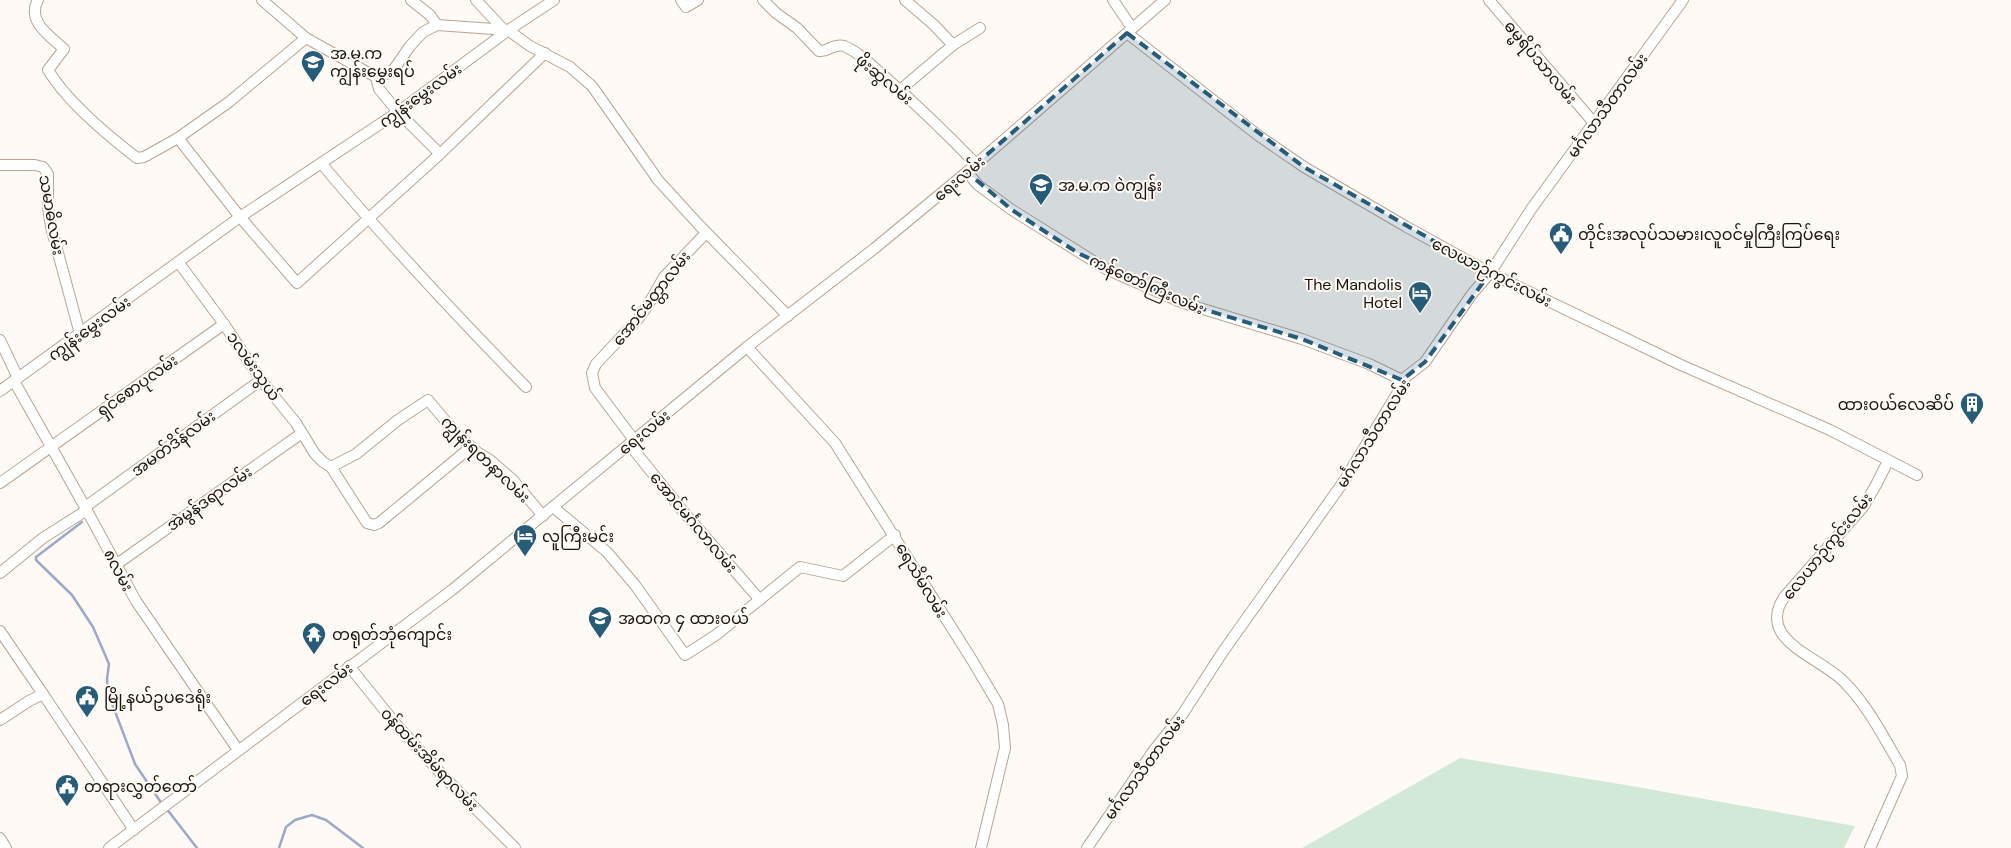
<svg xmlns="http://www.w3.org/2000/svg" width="2011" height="848" font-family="'DM Sans','Noto Sans Myanmar',sans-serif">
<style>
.green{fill:#d3e9d8}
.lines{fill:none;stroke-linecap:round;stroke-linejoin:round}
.stream{stroke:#9baac7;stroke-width:2.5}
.minor-casing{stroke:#bba491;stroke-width:12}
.minor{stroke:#fff;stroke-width:10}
.marked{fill:#275c78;fill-opacity:0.2;stroke:#275c78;stroke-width:4;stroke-dasharray:10 6;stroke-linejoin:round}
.labels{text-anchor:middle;stroke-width:4;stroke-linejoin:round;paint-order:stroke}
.poi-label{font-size:16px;fill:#1c130d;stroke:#fffaf6;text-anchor:start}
.street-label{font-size:16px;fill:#1c130d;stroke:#fffaf6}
</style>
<rect width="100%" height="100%" fill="#fffaf6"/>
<path class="green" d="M 1460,758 L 1626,785 L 1855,826 L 1844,848 L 1302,848 Z"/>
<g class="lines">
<g class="stream">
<path d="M 82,522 L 36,557 L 36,560 L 72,595 L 93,627 L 109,664 L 107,679 L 108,693 L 135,764 L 162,804"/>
<path d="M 166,808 L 197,848"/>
<path d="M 279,848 L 286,827 L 295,820 L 312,815 L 326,820 L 363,848"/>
</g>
<g class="minor-casing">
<g id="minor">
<path d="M 38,0 C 26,21 50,36 64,49 L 48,70 C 68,103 107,135 137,158 L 144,157 L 178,138 L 229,102 L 306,38"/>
<path d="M 262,0 L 306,38 L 376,77 L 392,72 L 410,46 L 423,32 L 437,25 L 508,30"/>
<path d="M 411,0 L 430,15 L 437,25"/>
<path d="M 476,0 L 504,30"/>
<path d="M 681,0 L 686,7 L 698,0"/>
<path d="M 763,0 L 776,13 L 797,28 L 819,51 C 828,52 834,43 844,46 C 859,52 872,66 884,76 C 916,104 946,133 976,164"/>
<path d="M 905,0 L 934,25 L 953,45"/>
<path d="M 1113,0 L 1132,28"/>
<path d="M 1489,0 L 1594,123"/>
<path d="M 508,30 L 530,46 L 570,67 L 592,86 L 658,180 L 699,225 L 788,316"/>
<path d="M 1127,33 L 1259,136 L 1304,167 L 1405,226 L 1490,273 L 1681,365 L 1830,430 L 1917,475"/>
<path d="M 376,77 L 379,89 L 398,112 L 440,154"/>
<path d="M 900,90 L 953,45 L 980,28"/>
<path d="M 178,138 L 240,217 L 297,283 L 440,154 L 545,53"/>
<path d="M 321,163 C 386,241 455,314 526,387"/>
<path d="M 0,165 L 35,165 L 43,167 L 48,174 L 48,208 L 51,227 L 80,334"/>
<path d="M 967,172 L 978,185 L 1012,210 L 1106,269 L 1183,303 L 1302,339 L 1369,364 L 1402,380"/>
<path d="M 179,263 L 224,324 L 261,380 L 296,423 L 315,454 L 323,462 L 331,467 L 367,523 L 374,525 L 379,523 L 471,447"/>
<path d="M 0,340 L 18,378"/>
<path d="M 747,347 L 835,443 L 972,660 L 998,704 L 1003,725 L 1005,748 L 981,848"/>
<path d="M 14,381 L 85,507 L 136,601 L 238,750"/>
<path d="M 0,391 L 240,217 L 398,112 L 510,29 L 554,0"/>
<path d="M 634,440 L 595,388 L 592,373 L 596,364 L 638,319 L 648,305 L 664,277 L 706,233"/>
<path d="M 629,444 L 682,510 L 760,600"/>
<path d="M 331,467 L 356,454 L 398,420 L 428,400 L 455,432 L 477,452 L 490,460 L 513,480 L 543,516"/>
<path d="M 0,483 L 224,324"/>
<path d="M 85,507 L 261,380"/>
<path d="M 553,507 L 607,552 L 635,585 L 685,655 L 716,635 L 800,567 L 843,576 L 895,535"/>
<path d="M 117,564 L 302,433"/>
<path d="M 0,573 L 43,538 L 87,510"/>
<path d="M 0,631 L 43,694"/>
<path d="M 349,666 L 395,723 L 446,779 L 515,848"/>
<path d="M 0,720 L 29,701 L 43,694 L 134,830"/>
<path d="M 0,838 L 6,848"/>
<path d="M 109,848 L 452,590 L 747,347 L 875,248 L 967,172 L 1165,0"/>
<path d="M 1087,848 L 1154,750 L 1182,715 L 1222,653 L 1344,481 L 1398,392 L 1402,380 L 1425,362 L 1472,294 L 1490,273 L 1532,208 L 1683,0"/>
<path d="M 1870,848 L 1902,776 L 1900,765 C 1884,738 1869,708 1847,685 C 1830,665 1795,654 1781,632 C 1774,620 1777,607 1785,596 L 1863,507 L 1876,485 L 1888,461"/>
</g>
</g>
<use href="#minor" class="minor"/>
</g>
<path class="marked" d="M 1127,33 L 1304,167 L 1490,273 L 1425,362 L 1402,380 L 1302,339 L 1183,303 L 1078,253 L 1012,210 L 967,172 Z"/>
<defs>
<g id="school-pin" transform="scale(1.25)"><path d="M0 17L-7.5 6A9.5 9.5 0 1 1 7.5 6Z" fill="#275c78" stroke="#fffaf6"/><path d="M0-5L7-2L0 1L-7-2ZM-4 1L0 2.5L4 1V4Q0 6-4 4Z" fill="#fff"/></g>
<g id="civic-pin" transform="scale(1.25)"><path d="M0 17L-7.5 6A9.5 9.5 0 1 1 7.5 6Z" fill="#275c78" stroke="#fffaf6"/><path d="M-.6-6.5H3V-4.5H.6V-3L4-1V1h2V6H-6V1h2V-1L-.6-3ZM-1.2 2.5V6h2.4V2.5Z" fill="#fff"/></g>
<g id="hotel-pin" transform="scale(1.25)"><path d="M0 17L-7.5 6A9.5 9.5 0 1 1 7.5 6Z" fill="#275c78" stroke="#fffaf6"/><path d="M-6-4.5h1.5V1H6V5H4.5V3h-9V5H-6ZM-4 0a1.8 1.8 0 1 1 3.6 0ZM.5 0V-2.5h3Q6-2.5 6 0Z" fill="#fff"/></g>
<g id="building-pin" transform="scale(1.25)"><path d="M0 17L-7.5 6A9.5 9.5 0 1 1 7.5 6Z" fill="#275c78" stroke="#fffaf6"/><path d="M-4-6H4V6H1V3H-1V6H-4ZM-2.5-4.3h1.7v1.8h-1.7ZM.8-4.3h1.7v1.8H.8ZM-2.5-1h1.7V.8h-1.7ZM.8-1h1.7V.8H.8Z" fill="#fff"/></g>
<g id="temple-pin" transform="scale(1.25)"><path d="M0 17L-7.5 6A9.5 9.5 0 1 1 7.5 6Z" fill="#275c78" stroke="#fffaf6"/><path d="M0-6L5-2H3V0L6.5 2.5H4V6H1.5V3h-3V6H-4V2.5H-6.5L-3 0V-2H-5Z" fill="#fff"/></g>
</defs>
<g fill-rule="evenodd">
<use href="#school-pin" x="313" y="62"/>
<use href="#school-pin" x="1041" y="185"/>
<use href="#civic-pin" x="1561" y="234"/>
<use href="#hotel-pin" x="1420" y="293"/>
<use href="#building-pin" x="1972" y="404"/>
<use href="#hotel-pin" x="525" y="536"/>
<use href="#school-pin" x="600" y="618"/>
<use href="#temple-pin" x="314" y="634"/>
<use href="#civic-pin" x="87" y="697"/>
<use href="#civic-pin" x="67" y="786"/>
</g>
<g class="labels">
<g class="poi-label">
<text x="330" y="59">အ.မ.က<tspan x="330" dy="18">ကျွန်းမွှေးရပ်</tspan></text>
<text x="1058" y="191">အ.မ.က ဝဲကျွန်း</text>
<text x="1578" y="240">တိုင်းအလုပ်သမား၊လူဝင်မှုကြီးကြပ်ရေး</text>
<text x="1402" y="290" text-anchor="end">The Mandolis<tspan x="1402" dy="18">Hotel</tspan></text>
<text x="1954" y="410" text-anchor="end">ထားဝယ်လေဆိပ်</text>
<text x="542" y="542">လူကြီးမင်း</text>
<text x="618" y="624">အထက ၄ ထားဝယ်</text>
<text x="332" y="640">တရုတ်ဘုံကျောင်း</text>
<text x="104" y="703">မြို့နယ်ဥပဒေရုံး</text>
<text x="84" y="792">တရားလွှတ်တော်</text>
</g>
<g class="street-label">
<text transform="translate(1541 62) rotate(50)" y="6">ဓမ္မရိပ်သာလမ်း</text>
<text transform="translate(885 79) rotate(40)" y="6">ဖိုးဆွဲလမ်း</text>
<text transform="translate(420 95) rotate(-36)" y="6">ကျွန်းမွှေးလမ်း</text>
<text transform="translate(1607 105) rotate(-54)" y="6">မင်္ဂလာသီတာလမ်း</text>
<text transform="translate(959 178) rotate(-40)" y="6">ရေးလမ်း</text>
<text transform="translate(52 215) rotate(80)" y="6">သမာဓိလမ်း</text>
<text transform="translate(1492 272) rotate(27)" y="6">လေယာဉ်ကွင်းလမ်း</text>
<text transform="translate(1147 284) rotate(24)" y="6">ကန်တော်ကြီးလမ်း</text>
<text transform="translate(651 298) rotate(-52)" y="6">အောင်မတ္တာလမ်း</text>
<text transform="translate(89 328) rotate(-36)" y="6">ကျွန်းမွှေးလမ်း</text>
<text transform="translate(254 366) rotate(55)" y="6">၁လမ်းသွယ်</text>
<text transform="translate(137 385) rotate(-35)" y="6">ရှင်စောပုလမ်း</text>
<text transform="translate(644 432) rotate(-39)" y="6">ရေးလမ်း</text>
<text transform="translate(1373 433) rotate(-58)" y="6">မင်္ဂလာသီတာလမ်း</text>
<text transform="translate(173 443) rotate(-36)" y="6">အမတ်ဒိန်လမ်း</text>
<text transform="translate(486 459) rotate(44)" y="6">ကျွန်းရတနာလမ်း</text>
<text transform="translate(209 498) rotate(-35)" y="6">အဲမွန်ဒရာလမ်း</text>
<text transform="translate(694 522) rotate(50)" y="6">အောင်မင်္ဂလာလမ်း</text>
<text transform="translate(1827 546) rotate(-51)" y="6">လေယာဉ်ကွင်းလမ်း</text>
<text transform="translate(119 570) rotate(62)" y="6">၈လမ်း</text>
<text transform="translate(922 580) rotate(59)" y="6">ရေသိမ်လမ်း</text>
<text transform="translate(326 684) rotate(-37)" y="6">ရေးလမ်း</text>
<text transform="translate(430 759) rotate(47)" y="6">၀န်ထမ်းအိမ်ရာလမ်း</text>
<text transform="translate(1144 767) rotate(-54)" y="6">မင်္ဂလာသီတာလမ်း</text>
</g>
</g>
</svg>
